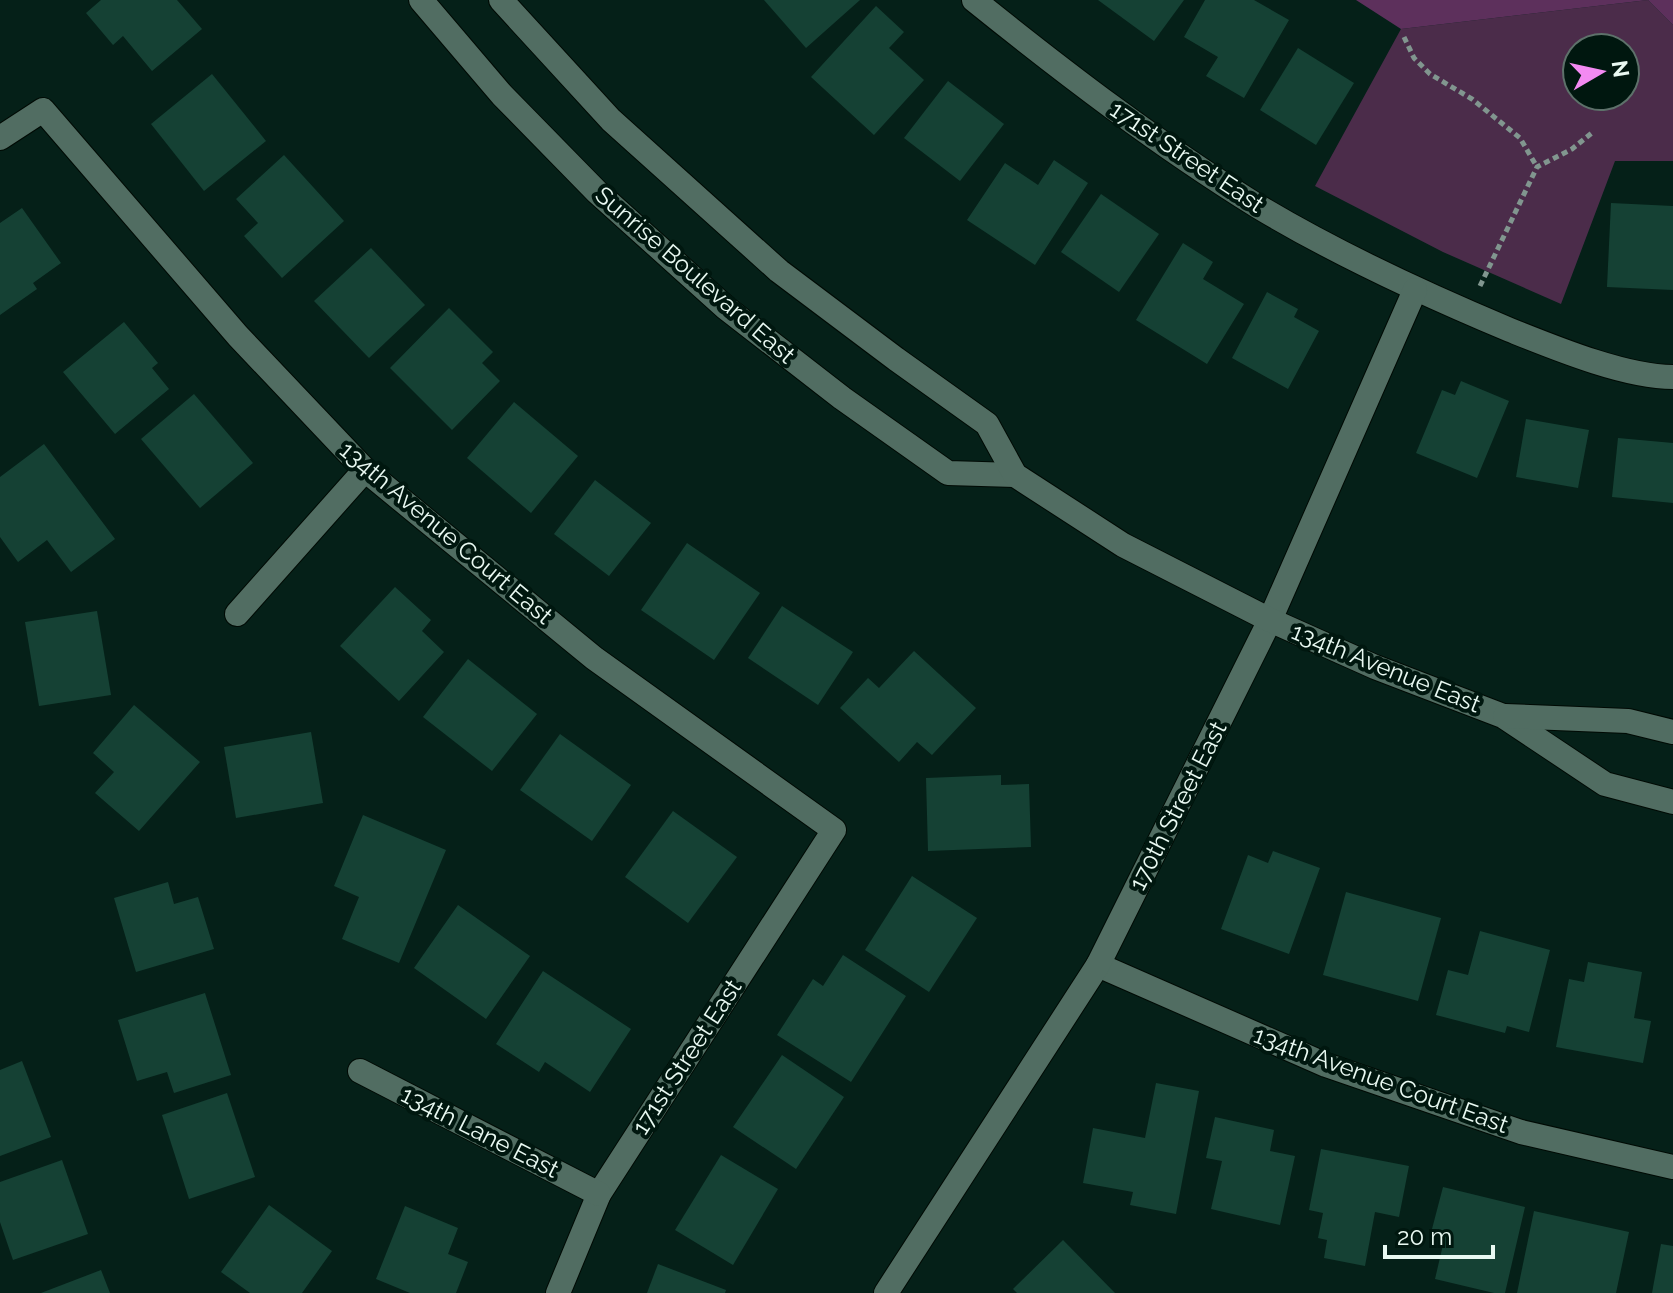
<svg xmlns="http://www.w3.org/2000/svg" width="1673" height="1293" font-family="Raleway,sans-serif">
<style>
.green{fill:#4b2c4a;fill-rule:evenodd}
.forest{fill:#5d305c}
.building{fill:#154134}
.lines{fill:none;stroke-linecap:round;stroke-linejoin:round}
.minor-casing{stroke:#000a04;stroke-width:26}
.tertiary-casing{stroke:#000a04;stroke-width:26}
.path{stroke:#81968f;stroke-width:5;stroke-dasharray:6 4;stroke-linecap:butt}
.minor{stroke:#516d62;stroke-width:24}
.tertiary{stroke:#516d62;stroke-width:24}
.labels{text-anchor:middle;stroke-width:8;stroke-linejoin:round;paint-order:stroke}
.street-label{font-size:24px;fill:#e9f9f2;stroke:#00170f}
</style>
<rect width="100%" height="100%" fill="#052018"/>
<path class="green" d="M 1648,0 L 1673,25 L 1673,161 L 1615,161 L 1561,304 L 1443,252 L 1315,186 L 1401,29 ZM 1577,48 L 1625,48 L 1625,96 L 1577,96 Z"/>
<path class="forest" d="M 1356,0 L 1673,0 L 1673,25 L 1648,0 L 1401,29 Z"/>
<g class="building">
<path d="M 101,0 L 177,0 L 202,29 L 152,71 L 123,36 L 113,45 L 86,13 Z"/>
<path d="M 764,0 L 860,0 L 806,48 Z"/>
<path d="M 1098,0 L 1184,0 L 1154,41 Z"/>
<path d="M 1205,0 L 1254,0 L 1289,20 L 1244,98 L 1206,76 L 1218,57 L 1184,37 Z"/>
<path d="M 876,6 L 904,32 L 889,48 L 924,80 L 874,135 L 811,77 Z"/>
<path d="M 1298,48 L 1354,83 L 1316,145 L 1260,110 Z"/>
<path d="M 212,74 L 266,141 L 204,191 L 151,124 Z"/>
<path d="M 948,81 L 1004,124 L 960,181 L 904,138 Z"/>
<path d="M 284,155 L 344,221 L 282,278 L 244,236 L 258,223 L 236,199 Z"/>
<path d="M 1054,160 L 1088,183 L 1035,265 L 967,220 L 1005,163 L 1038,185 Z"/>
<path d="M 1101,194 L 1159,234 L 1119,292 L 1061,252 Z"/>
<path d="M 1611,203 L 1673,206 L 1673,290 L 1607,287 Z"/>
<path d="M 22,208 L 61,263 L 33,283 L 37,289 L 0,315 L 0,223 Z"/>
<path d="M 1183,243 L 1213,262 L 1203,279 L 1244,304 L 1207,364 L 1136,320 Z"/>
<path d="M 371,248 L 425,305 L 369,358 L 314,301 Z"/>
<path d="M 1267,292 L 1298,309 L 1294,317 L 1319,331 L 1288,389 L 1232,358 Z"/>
<path d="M 449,308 L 493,352 L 482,363 L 500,381 L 452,430 L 390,368 Z"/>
<path d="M 124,322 L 158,363 L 152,368 L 169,389 L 115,434 L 63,372 Z"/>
<path d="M 1461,381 L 1509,401 L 1477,478 L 1416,453 L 1442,390 L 1455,395 Z"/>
<path d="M 194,394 L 253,463 L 200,508 L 141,439 Z"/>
<path d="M 514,402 L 578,456 L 531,513 L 467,458 Z"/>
<path d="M 1526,419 L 1589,430 L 1578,488 L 1516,477 Z"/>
<path d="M 1618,438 L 1673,443 L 1673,503 L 1612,497 Z"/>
<path d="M 44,444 L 115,539 L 71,572 L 47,540 L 18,562 L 0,537 L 0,477 Z"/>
<path d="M 595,480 L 651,523 L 609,576 L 554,534 Z"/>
<path d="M 687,543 L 760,593 L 714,660 L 641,610 Z"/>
<path d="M 395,587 L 431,620 L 422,631 L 444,652 L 399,701 L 340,646 Z"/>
<path d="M 782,606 L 853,652 L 818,705 L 748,658 Z"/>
<path d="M 97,611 L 111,695 L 39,706 L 25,622 Z"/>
<path d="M 914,651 L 976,708 L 932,755 L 917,742 L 899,762 L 840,708 L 868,678 L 879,688 Z"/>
<path d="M 468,659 L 537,714 L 492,771 L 423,717 Z"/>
<path d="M 134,705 L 200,762 L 139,831 L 95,793 L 114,772 L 93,753 Z"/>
<path d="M 311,732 L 323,803 L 236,818 L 224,747 Z"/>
<path d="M 560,734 L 631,785 L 592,841 L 520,790 Z"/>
<path d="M 1001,775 L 1001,785 L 1029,784 L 1031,847 L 928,851 L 926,778 Z"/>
<path d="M 673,811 L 737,857 L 688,923 L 625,877 Z"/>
<path d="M 363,815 L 446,850 L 399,963 L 342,939 L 359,897 L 334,886 Z"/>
<path d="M 1273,851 L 1320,868 L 1289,954 L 1221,929 L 1248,855 L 1268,863 Z"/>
<path d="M 912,876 L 977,918 L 929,992 L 865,950 Z"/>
<path d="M 168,882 L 174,904 L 198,897 L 214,949 L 136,972 L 114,898 Z"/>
<path d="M 1346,892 L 1441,918 L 1418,1001 L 1323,975 Z"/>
<path d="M 458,905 L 530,956 L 486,1019 L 414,968 Z"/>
<path d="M 1480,931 L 1550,950 L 1529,1032 L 1507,1026 L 1505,1033 L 1436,1015 L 1448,970 L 1468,975 Z"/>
<path d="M 843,955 L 906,996 L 851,1082 L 777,1035 L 813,979 L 823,986 Z"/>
<path d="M 1588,962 L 1642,972 L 1634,1018 L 1651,1021 L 1643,1063 L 1556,1047 L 1569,979 L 1584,982 Z"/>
<path d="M 543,971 L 631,1029 L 590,1092 L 545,1062 L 539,1072 L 496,1044 Z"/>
<path d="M 205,993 L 231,1075 L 174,1093 L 167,1072 L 137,1081 L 118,1020 Z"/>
<path d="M 782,1055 L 844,1097 L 796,1169 L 733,1127 Z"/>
<path d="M 22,1061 L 51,1137 L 0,1156 L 0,1070 Z"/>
<path d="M 1156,1083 L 1199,1091 L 1176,1214 L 1130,1205 L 1133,1192 L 1083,1183 L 1093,1128 L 1145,1138 Z"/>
<path d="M 227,1093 L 255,1177 L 189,1199 L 162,1115 Z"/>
<path d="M 1215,1117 L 1274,1130 L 1270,1151 L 1295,1156 L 1280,1225 L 1211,1209 L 1222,1161 L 1206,1158 Z"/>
<path d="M 1321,1149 L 1409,1166 L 1399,1217 L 1375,1212 L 1365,1266 L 1324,1258 L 1327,1240 L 1318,1238 L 1323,1213 L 1309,1210 Z"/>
<path d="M 721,1155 L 778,1189 L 733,1265 L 675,1230 Z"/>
<path d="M 62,1160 L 88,1234 L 13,1260 L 0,1222 L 0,1182 Z"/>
<path d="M 1443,1187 L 1525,1207 L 1505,1293 L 1494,1293 L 1435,1279 L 1446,1232 L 1432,1229 Z"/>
<path d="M 269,1205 L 332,1251 L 302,1293 L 250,1293 L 221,1272 Z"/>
<path d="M 405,1206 L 458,1228 L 448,1254 L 468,1262 L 456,1293 L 410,1293 L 376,1279 Z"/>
<path d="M 1534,1211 L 1629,1232 L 1616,1293 L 1517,1293 Z"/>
<path d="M 1063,1240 L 1115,1293 L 1017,1293 L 1013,1289 Z"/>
<path d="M 1661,1244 L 1673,1246 L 1673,1293 L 1652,1293 Z"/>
<path d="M 658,1264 L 726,1290 L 725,1293 L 647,1293 Z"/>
<path d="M 101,1270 L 110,1293 L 41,1293 Z"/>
</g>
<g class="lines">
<g class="minor-casing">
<g id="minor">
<path d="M 974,0 C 1066,74 1159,145 1259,207 C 1339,255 1424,294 1510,330 C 1555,348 1625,377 1673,377"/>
<path d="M 0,138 L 43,110 L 238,336 L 365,470 L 594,658 L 834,830 L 599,1194 L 558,1293"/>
<path d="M 237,614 L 365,470"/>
<path d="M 1098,965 L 1326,1065 L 1521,1132 L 1673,1167"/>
<path d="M 360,1071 L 599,1194"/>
<path d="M 886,1293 L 1098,965 L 1270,620 L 1415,290"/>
</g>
</g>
<g class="tertiary-casing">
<g id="tertiary">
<path d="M 421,0 L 502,95 L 597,192 L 726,308 L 842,398 L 948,473 L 1015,475"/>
<path d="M 501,0 L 611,120 L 779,271 L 896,359 L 987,424 L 1015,475 L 1123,545 L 1270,620 L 1375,667 L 1503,716 L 1605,784 L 1673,802"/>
<path d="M 1505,716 L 1628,721 L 1673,732"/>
</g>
</g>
<g class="path">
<path d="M 1404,37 L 1414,58 L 1430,74 L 1472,99 L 1520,138 L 1537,167"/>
<path d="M 1480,286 L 1537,167 L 1572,149 L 1593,132"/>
</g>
<use href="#minor" class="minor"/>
<use href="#tertiary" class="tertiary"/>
</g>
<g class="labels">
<g class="street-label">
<text transform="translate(1187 157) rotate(34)" y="8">171st Street East</text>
<text transform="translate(695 275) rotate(41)" y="8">Sunrise Boulevard East</text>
<text transform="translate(446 533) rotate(40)" y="8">134th Avenue Court East</text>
<text transform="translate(1386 668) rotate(22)" y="8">134th Avenue East</text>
<text transform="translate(1178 806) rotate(-63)" y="8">170th Street East</text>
<text transform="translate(687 1057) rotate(-57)" y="8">171st Street East</text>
<text transform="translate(1381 1080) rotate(20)" y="8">134th Avenue Court East</text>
<text transform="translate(480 1132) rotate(27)" y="8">134th Lane East</text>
</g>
</g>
<g transform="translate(1601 72) rotate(81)"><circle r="38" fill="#00170f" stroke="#5d716a" stroke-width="2"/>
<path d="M0-6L14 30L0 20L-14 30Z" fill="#f38af2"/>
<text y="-12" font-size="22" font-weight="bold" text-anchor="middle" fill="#e9f9f2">N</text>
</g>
<path d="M1385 1245v12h108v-12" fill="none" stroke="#e9f9f2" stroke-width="4"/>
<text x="1397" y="1245" font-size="24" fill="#e9f9f2" stroke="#00170f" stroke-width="6" paint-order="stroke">20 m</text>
</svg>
